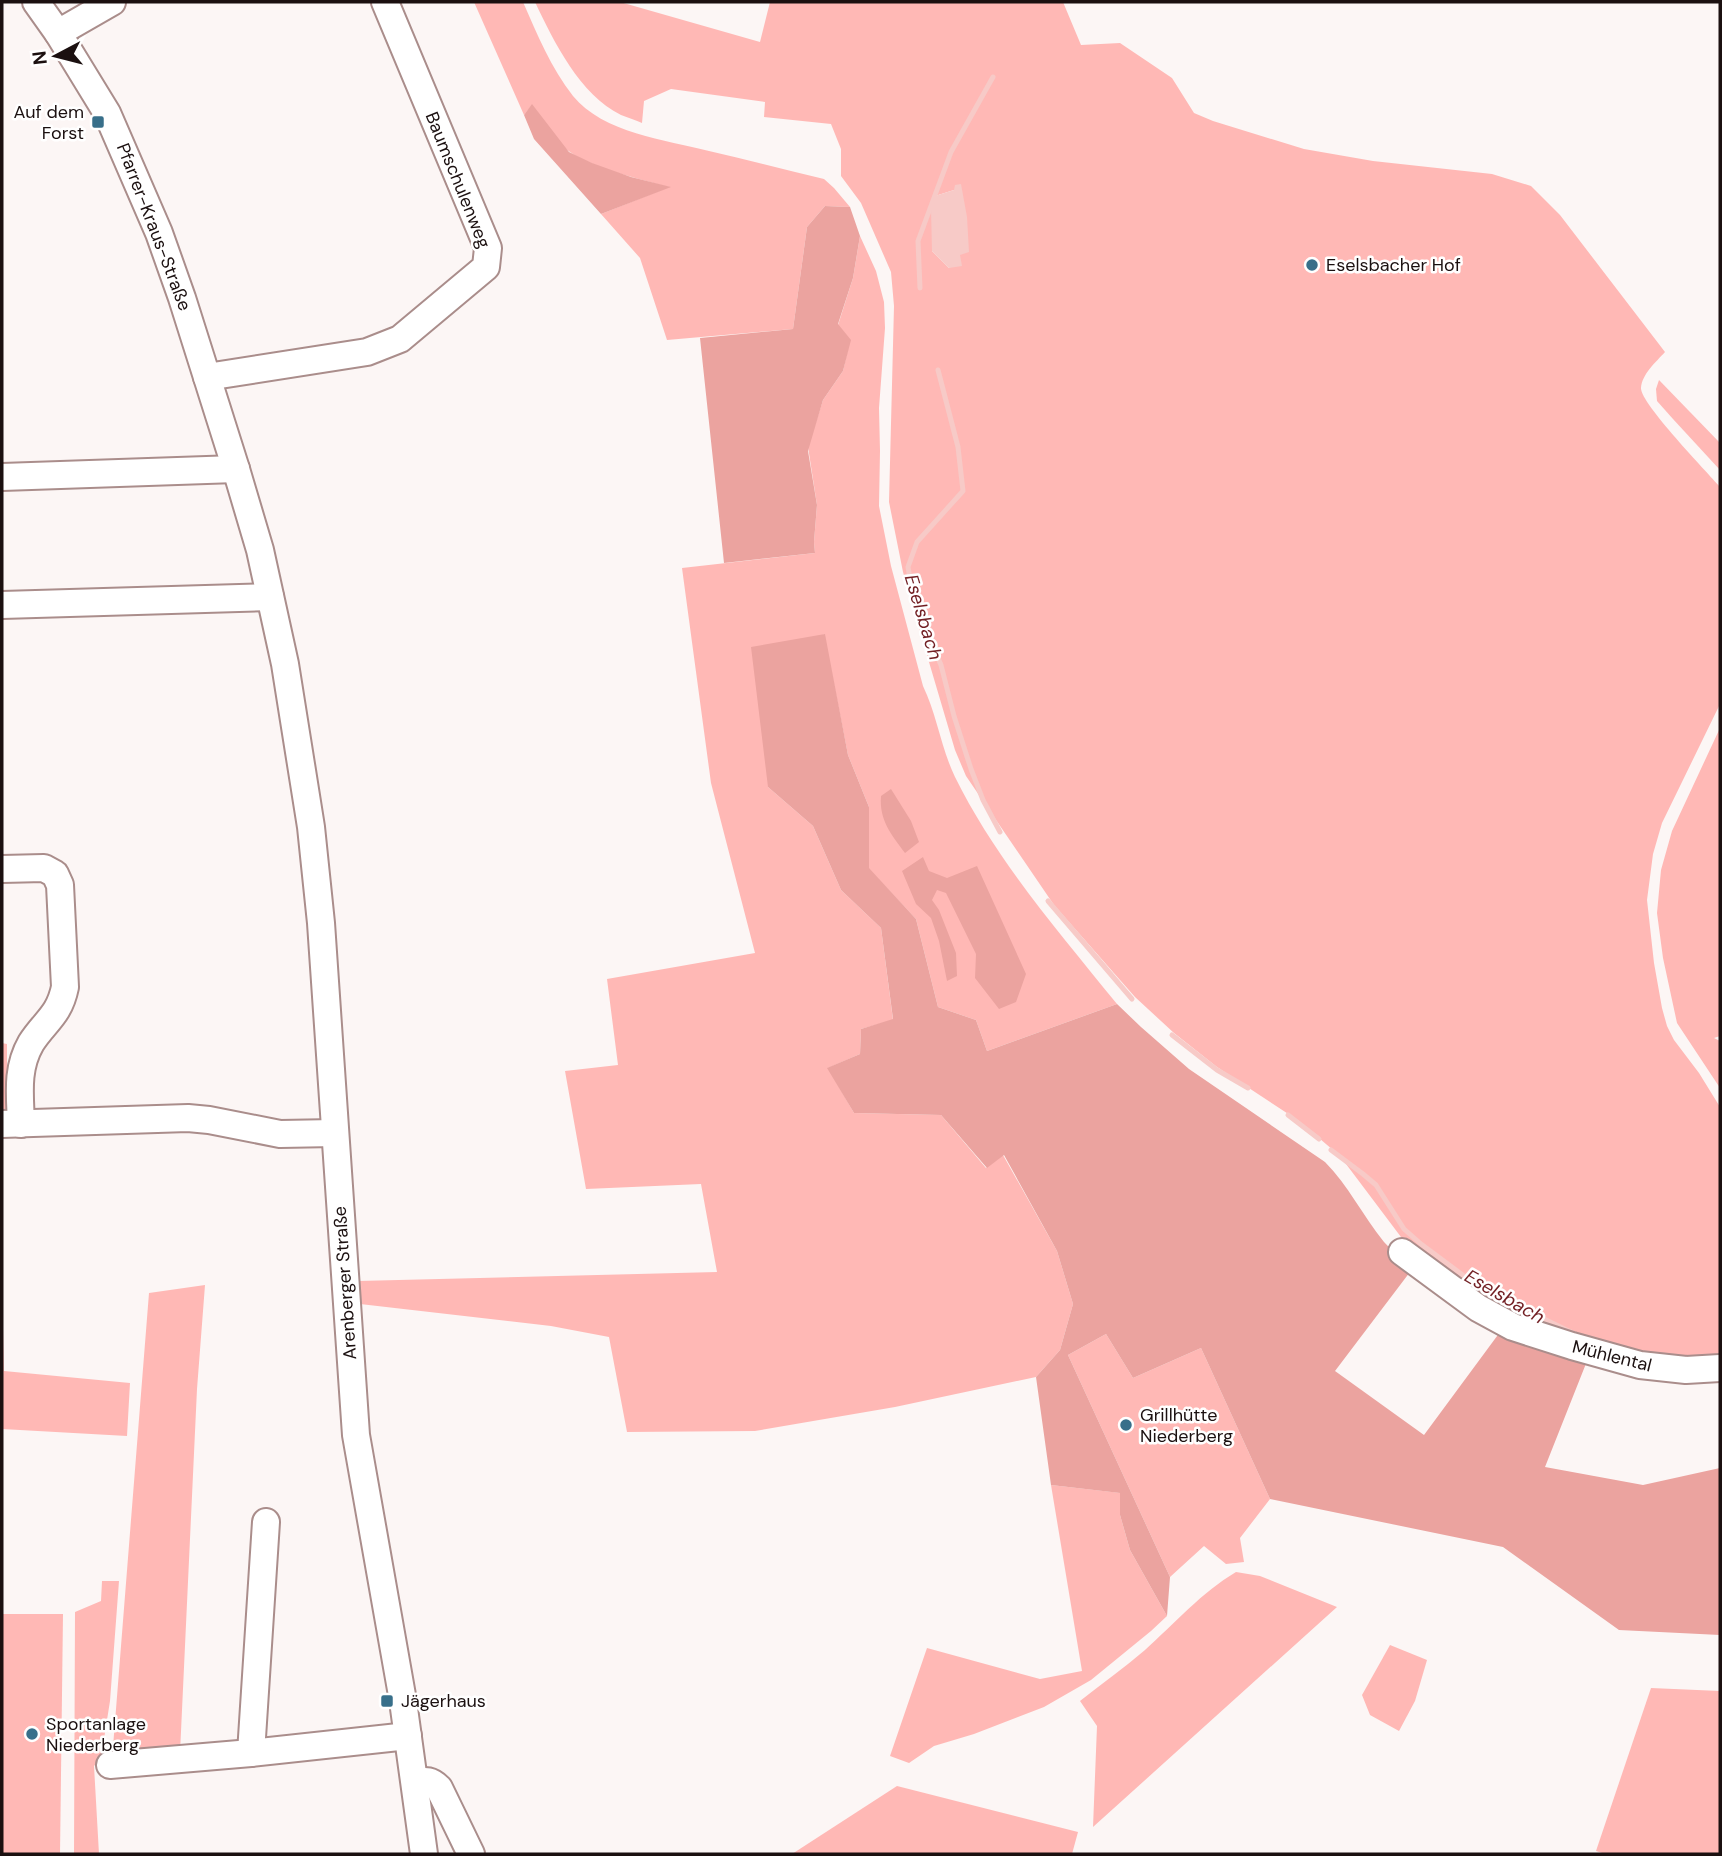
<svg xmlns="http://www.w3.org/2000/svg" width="1722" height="1856" font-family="'DM Sans',sans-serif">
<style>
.green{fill:#ffb8b5;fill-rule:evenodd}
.forest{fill:#eba39f}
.water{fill:#f7cac7}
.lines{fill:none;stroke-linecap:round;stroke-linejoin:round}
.stream{stroke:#f7cac7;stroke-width:5}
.minor-casing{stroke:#aa8d8b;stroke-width:30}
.minor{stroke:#fff;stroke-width:26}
.poi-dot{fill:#386f8a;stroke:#fff;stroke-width:2.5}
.labels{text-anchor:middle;stroke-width:5;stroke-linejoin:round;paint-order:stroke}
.poi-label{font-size:18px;fill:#1b1010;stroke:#fff;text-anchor:start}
.street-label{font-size:18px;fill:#1b1010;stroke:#fff}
.water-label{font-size:19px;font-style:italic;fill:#721f23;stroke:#fff}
</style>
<rect width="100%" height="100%" fill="#fcf6f5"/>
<g class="green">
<path d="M 474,2 L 523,2 C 537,34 551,68 573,96 C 603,133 666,140 709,151 C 748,160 786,170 824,179 L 834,188 L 850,207 L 825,206 L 807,227 L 793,329 L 667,340 L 640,258 L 601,214 L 669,187 C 642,180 593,168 570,152 C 558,144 542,117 532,105 L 524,115 Z"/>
<path d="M 535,2 L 620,2 L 760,42 L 770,2 L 1063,2 L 1081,45 L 1120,43 L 1172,78 L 1194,113 L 1213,121 L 1304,149 L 1373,161 L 1492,174 L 1531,186 L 1560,215 L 1665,352 C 1656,362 1642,374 1641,388 C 1640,403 1707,472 1720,487 L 1720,704 L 1662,823 L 1653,854 L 1647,900 L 1654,963 L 1662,1008 L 1667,1026 L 1674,1040 L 1699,1073 L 1720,1107 L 1720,1364 L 1626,1358 L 1517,1321 L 1407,1245 L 1340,1156 L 1299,1121 L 1217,1067 L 1174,1033 L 1135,997 L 1054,905 L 966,776 L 955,750 L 921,635 L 903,572 L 889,502 L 894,306 L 891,272 L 861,203 L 841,176 L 841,149 L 831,124 L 764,117 L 765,102 L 671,89 L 644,101 L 642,123 C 636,120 628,118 621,115 C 580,95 554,42 535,2 ZM 954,190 L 959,255 L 949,268 L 932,251 L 935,196 Z"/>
<path d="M 860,236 L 876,271 L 884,302 L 885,328 L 879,408 L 880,451 L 879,506 L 891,566 L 923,686 C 937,715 941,748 955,777 C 996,860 1059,932 1117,1004 L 987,1051 L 976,1020 L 938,1007 L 916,919 L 869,869 L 869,807 L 848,755 L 824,634 L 768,787 L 813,826 L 841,890 L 881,928 L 893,1020 L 861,1029 L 860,1054 L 828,1068 L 854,1113 L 941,1115 L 986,1168 L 1003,1155 L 1057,1251 L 1073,1304 L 1060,1350 L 1036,1377 L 895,1407 L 755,1431 L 627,1432 L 609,1337 L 551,1326 L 360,1304 L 358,1281 L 717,1272 L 701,1184 L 586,1189 L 565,1071 L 618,1065 L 607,979 L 755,953 L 711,783 L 682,568 L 815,553 L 814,542 L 817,505 L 808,447 L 823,400 L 843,371 L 850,340 L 838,325 L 853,278 Z"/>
<path d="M 1659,380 L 1720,443 L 1720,470 L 1673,419 L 1657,401 L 1656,389 Z"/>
<path d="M 1720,728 L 1720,1036 L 1714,1038 L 1720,1041 L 1720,1088 L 1677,1023 L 1663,958 L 1657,913 L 1661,870 L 1672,831 Z"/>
<path d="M 2,1043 L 7,1044 L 7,1110 L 2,1110 Z"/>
<path d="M 205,1285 L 197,1389 L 180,1753 L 123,1757 L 113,1747 L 149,1293 Z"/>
<path d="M 2,1287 L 4,1371 L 130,1383 L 127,1436 L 2,1429 Z"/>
<path d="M 1106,1334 L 1133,1378 L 1201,1348 L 1270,1499 L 1240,1538 L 1244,1562 L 1226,1564 L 1204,1546 L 1170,1577 L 1068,1355 Z"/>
<path d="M 1051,1485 L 1121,1493 L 1120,1515 L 1130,1550 L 1167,1616 L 1151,1631 L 1091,1680 L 1044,1707 L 974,1734 L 934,1746 L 909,1763 L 890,1756 L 927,1648 L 1040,1679 L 1082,1671 Z"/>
<path d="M 1236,1572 L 1260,1576 L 1337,1607 L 1093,1827 L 1097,1726 L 1080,1701 C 1101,1684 1124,1668 1145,1650 C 1174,1624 1202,1592 1236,1572 Z"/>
<path d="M 102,1581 L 119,1581 L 110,1701 L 101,1758 L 94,1766 L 99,1854 L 74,1854 L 75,1612 L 101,1601 Z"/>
<path d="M 2,1614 L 63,1614 L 60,1854 L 2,1854 Z"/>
<path d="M 1390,1645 L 1427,1660 L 1415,1701 L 1399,1731 L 1370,1715 L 1362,1695 Z"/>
<path d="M 1651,1688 L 1720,1691 L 1720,1854 L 1605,1854 L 1596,1851 Z"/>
<path d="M 897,1786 L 1078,1832 L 1072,1854 L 792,1854 Z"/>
</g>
<g class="forest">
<path d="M 532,104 L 569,152 L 592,163 L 631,177 L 671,187 L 601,214 L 534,139 L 524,115 Z"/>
<path d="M 825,206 L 850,207 L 860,236 L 853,278 L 838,324 L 851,340 L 843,371 L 823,400 L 808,451 L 817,505 L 814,542 L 815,553 L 724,563 L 700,338 L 793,329 L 807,227 Z"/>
<path d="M 825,634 L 848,755 L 869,807 L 869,868 L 916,919 L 938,1007 L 976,1020 L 987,1051 L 1117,1004 L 1141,1027 L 1189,1069 L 1325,1162 C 1348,1185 1363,1216 1384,1242 C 1392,1251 1403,1260 1413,1268 L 1335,1371 L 1424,1435 L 1503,1328 L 1589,1356 L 1545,1467 L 1643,1485 L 1720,1468 L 1720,1635 L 1619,1630 L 1503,1547 L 1270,1499 L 1201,1348 L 1133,1378 L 1106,1334 L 1068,1355 L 1170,1577 L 1167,1616 L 1130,1550 L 1120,1515 L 1120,1493 L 1051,1485 L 1036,1377 L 1060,1350 L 1073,1304 L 1057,1251 L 1004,1155 L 987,1168 L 941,1115 L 854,1113 L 827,1068 L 860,1054 L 861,1029 L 893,1019 L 881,928 L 841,890 L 813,826 L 768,787 L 751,647 Z"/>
<path d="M 891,789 L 911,821 L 919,842 L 905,853 C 891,834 879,820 881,796 Z"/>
<path d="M 923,857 L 929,871 L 947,878 L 977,866 L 1026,974 L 1016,1002 L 999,1009 L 975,978 L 976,954 L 946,893 L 937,890 L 932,900 L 939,910 L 956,953 L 957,976 L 947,981 L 939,941 L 931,918 L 916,904 L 902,871 Z"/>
</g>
<path class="water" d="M 961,184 L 967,217 L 969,252 L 960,255 L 962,266 L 949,268 L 932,251 L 931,209 L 935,196 L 954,190 L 955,185 Z"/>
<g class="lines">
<g class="stream">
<path d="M 920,288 L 918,241 L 951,152 L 993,77"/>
<path d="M 938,370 L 958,447 L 963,491 L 917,542 L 908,567 L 913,595 L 925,628 L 941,665 L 954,716 L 971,769 L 983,800 L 1000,832"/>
<path d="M 1048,901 L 1132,999"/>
<path d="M 1172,1035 L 1217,1070 L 1248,1088"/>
<path d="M 1288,1115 L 1319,1139"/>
<path d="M 1331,1150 L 1363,1174 L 1376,1185 L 1404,1229 L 1421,1244 L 1472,1282 L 1511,1303 L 1579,1336"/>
</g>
<g class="minor-casing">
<g id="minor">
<path d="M 36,2 L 58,33 L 107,113 L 159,233 L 182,298 L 236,469 L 260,550 L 285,664 L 311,827 L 321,923 L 356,1435 L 403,1701 L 424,1854"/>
<path d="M 58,33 L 112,2"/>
<path d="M 207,377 L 367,352 L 400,339 L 486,267 L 488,248 L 385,2"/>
<path d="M 2,477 L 236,469"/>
<path d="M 2,605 L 270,597"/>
<path d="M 2,869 L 44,868 L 55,874 L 60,885 L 65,987 C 59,1016 45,1021 31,1043 C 16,1069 20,1095 21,1124"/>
<path d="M 2,1124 L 188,1118 L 209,1120 L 280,1134 L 335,1133"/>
<path d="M 1402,1252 L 1478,1308 L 1513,1327 L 1572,1346 L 1640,1365 L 1686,1370 L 1720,1368"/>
<path d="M 251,1753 L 266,1522"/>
<path d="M 110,1765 L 251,1753 L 408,1736"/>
<path d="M 415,1782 C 426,1780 431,1780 439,1788 L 471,1854"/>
</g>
</g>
<use href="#minor" class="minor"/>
</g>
<g class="poi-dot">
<rect x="91" y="115" width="14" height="14" rx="3.5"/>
<circle cx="1312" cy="265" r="7"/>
<circle cx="1126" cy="1425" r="7"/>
<rect x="380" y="1694" width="14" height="14" rx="3.5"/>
<circle cx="32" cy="1734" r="7"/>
</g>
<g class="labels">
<g class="poi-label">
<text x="84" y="118" text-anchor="end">Auf dem<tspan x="84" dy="21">Forst</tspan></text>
<text x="1326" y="271">Eselsbacher Hof</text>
<text x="1140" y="1421">Grillhütte<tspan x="1140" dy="21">Niederberg</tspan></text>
<text x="401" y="1707">Jägerhaus</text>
<text x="46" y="1730">Sportanlage<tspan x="46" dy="21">Niederberg</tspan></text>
</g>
<g class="street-label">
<text transform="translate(458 180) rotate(68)" y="6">Baumschulenweg</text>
<text transform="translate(154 227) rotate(69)" y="6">Pfarrer-Kraus-Straße</text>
<text transform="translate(345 1283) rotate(-94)" y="6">Arenberger Straße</text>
<text transform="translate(1612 1356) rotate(14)" y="6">Mühlental</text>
</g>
<g class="water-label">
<text transform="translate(924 617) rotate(73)" y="7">Eselsbach</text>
<text transform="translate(1505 1296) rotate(30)" y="7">Eselsbach</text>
</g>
</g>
<rect width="1722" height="1856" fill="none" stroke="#1b1010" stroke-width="7"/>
<g transform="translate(56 56) rotate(263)" stroke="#ffffff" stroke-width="5" paint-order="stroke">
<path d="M0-5L12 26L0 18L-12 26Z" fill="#1b1010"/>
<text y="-10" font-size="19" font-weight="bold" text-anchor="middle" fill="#1b1010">N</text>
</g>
</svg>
